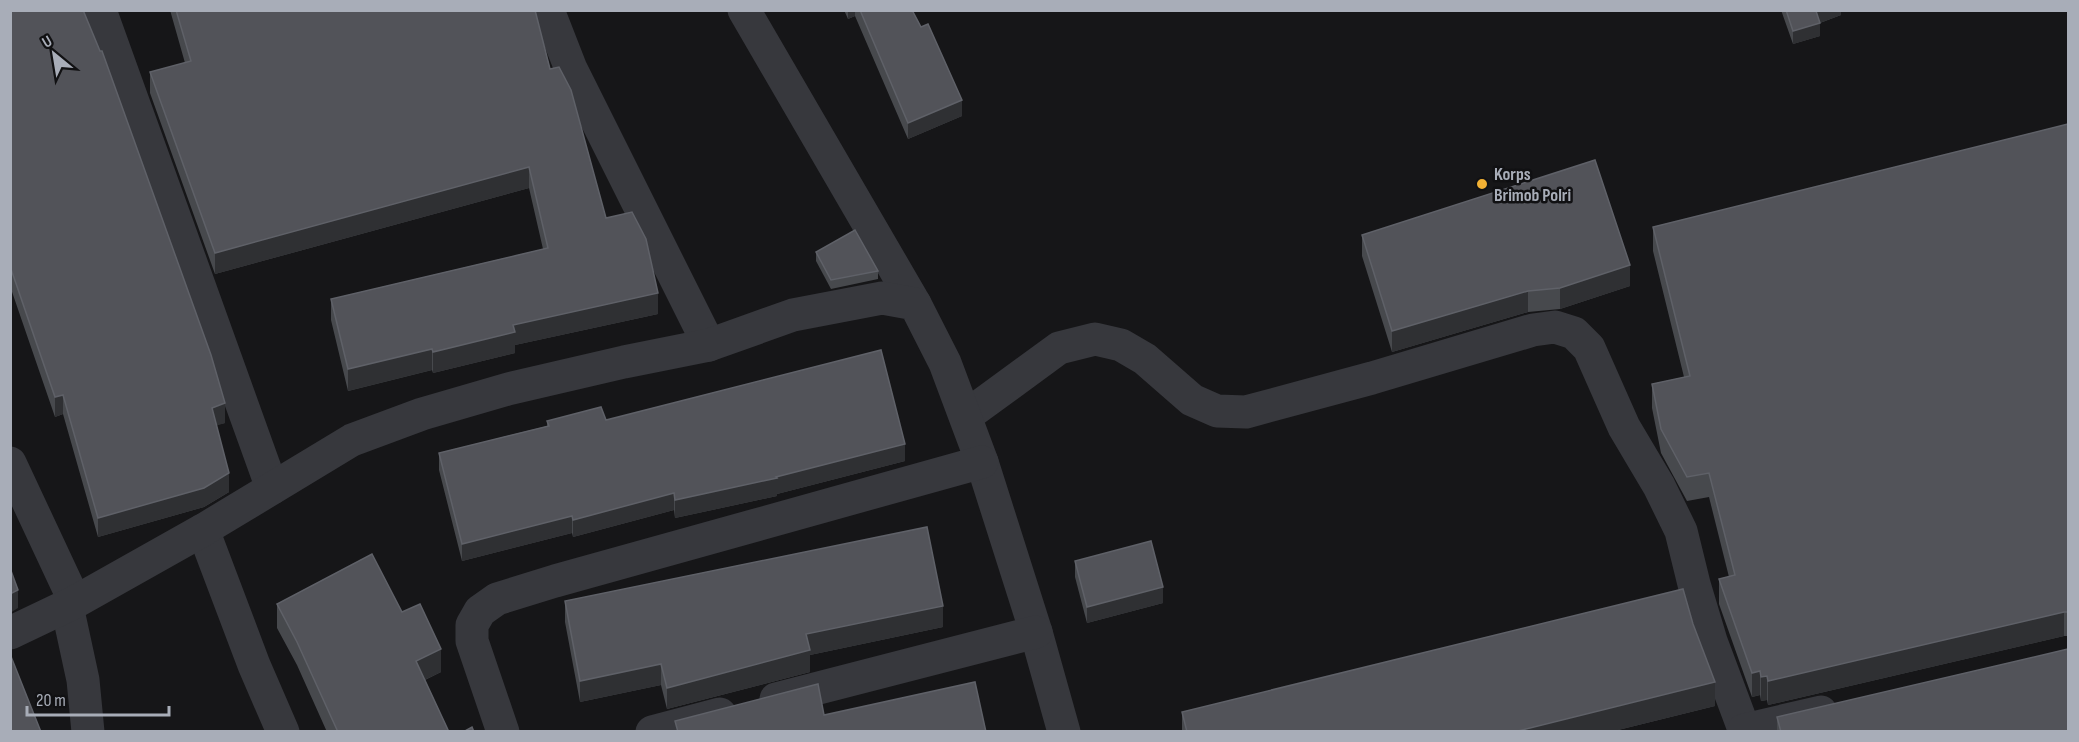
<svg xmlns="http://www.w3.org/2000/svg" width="2079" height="742" font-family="'Sofia Sans Condensed',sans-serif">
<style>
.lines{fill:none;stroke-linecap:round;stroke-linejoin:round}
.minor{stroke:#37383d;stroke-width:33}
.wall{fill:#47494d}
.shaded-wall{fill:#2f3033}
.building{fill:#525359;stroke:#5f6168;stroke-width:1.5}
.poi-dot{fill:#f2b134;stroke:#111113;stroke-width:2}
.labels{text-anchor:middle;stroke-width:5;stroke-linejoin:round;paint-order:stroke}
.poi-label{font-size:18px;font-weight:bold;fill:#a8adb8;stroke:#111113;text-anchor:start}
</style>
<rect width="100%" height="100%" fill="#161618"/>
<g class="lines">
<g class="minor">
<path d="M 100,10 L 272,488"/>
<path d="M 548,10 L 571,69 L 709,345"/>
<path d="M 744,10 L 915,304"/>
<path d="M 966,416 L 1059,348 L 1095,339 L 1121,345 L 1145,359 L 1192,400 L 1217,411 L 1246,412 L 1372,378 L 1533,330 L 1555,327 L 1574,333 L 1589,348 L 1624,427 L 1659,486 L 1681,531 L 1694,584 L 1711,641 L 1745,732"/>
<path d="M 10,463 L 75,602"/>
<path d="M 203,530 L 254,665 L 283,732"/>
<path d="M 67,606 L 83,680 L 88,732"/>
<path d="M 10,633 L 75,602 L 203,530 L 352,440 L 422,414 L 508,389 L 624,362 L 709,345 L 793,315 L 882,298 L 915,304 L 945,363 L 982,462 L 1036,632 L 1064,732"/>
<path d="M 776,699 L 1036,632"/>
<path d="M 1744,730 L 1821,712"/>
<path d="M 503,732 L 472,641 L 472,625 L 480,611 L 497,599 L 555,581 L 982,462"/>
<path d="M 652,732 L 720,714"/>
</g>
</g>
<g class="wall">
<path d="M 10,10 L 225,423 L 216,425 L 229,492 L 204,507 L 98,537 L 63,414 L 55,417 L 10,286 Z"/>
<path d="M 170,10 L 535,10 L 550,69 L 606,218 L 658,314 L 515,345 L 515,353 L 433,373 L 432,370 L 348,391 L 331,320 L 331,299 L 543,249 L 529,188 L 215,274 L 150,93 L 150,72 L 185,63 Z"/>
<path d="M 844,10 L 912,10 L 962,116 L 908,139 L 855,16 L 848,19 Z"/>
<path d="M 1781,10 L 1841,10 L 1841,15 L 1820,23 L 1820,36 L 1793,44 Z"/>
<path d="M 2068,124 L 2068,636 L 2064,636 L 1768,705 L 1767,700 L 1761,701 L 1760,695 L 1752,697 L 1719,604 L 1719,579 L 1729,577 L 1709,497 L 1687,501 L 1661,453 L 1652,408 L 1652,384 L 1684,377 L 1653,251 L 1653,227 Z"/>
<path d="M 1362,235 L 1630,286 L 1560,309 L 1528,312 L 1392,352 L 1362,256 Z"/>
<path d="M 816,252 L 878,271 L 878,279 L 831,289 L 816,261 Z"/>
<path d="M 606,420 L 905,461 L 777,494 L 777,496 L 675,518 L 674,510 L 573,537 L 572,533 L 462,561 L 439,470 L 439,453 L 547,426 L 547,421 Z"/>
<path d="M 1075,561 L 1163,603 L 1087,623 L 1075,577 Z"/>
<path d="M 565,601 L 943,627 L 810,655 L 810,672 L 667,709 L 661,685 L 580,702 L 565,622 Z"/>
<path d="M 277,604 L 402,612 L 441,672 L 425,680 L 449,732 L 327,732 L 297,665 L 277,628 Z"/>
<path d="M 1715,706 L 1610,732 L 1182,732 L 1182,712 Z"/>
<path d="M 1777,717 L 2068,732 L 1777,732 Z"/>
</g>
<g class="shaded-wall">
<path d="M 848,10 L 855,10 L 855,16 L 848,19 Z"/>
<path d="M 1818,10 L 1841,10 L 1841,15 L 1817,24 L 1820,23 L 1820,36 L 1793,44 L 1793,31 Z"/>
<path d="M 962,100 L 962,116 L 908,139 L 908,123 Z"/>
<path d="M 529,167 L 529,188 L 215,274 L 215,253 Z"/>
<path d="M 1630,265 L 1630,286 L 1560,309 L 1560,288 Z"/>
<path d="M 1528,291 L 1528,312 L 1392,352 L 1392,331 Z"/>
<path d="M 658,293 L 658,314 L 515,345 L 515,353 L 433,373 L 433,352 L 513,325 Z"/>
<path d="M 432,349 L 432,370 L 348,391 L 348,369 Z"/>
<path d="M 63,395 L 63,414 L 55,417 L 55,397 Z"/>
<path d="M 225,403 L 225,423 L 212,427 L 212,408 Z"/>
<path d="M 905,444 L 905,461 L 777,494 L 777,496 L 675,518 L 675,500 L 776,477 Z"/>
<path d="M 229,473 L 229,492 L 204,507 L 98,537 L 98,518 Z"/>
<path d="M 674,493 L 674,510 L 573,537 L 573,520 Z"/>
<path d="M 572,516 L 572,533 L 462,561 L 462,544 Z"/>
<path d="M 1163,587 L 1163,603 L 1087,623 L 1087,607 Z"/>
<path d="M 18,590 L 18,608 L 10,613 L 10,594 Z"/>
<path d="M 943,606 L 943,627 L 810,655 L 810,672 L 667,709 L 667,688 L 806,634 Z"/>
<path d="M 2064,612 L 2064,636 L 1768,705 L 1768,681 Z"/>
<path d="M 441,649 L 441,672 L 416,684 L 416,661 Z"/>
<path d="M 661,664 L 661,685 L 580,702 L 580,681 Z"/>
<path d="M 1760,671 L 1760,695 L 1752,697 L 1752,673 Z"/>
<path d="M 1767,676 L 1767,700 L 1761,701 L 1761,677 Z"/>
<path d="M 1715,682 L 1715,706 L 1610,732 L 1514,732 Z"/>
</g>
<g class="building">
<path d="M 10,10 L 83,10 L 100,51 L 102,51 L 211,355 L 225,403 L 212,408 L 229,473 L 204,488 L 98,518 L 63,395 L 55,397 L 10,266 Z"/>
<path d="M 176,10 L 535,10 L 550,69 L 559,67 L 571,90 L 606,218 L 632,212 L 646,239 L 658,293 L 513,325 L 515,332 L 433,352 L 432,349 L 348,369 L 331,299 L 548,248 L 529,167 L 215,253 L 150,72 L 191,61 Z"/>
<path d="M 860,10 L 912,10 L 921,27 L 928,24 L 962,100 L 908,123 Z"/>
<path d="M 1786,10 L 1818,10 L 1816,11 L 1820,23 L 1793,31 Z"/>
<path d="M 2068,124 L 2068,612 L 2064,612 L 1768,681 L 1767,676 L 1761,677 L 1760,671 L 1752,673 L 1719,579 L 1735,575 L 1709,473 L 1687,477 L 1661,429 L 1652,384 L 1690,376 L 1653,227 Z"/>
<path d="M 1595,160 L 1630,265 L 1560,288 L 1528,291 L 1392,331 L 1362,235 Z"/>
<path d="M 855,230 L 878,271 L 831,280 L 816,252 Z"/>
<path d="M 881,350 L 905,444 L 776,477 L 777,478 L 675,500 L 674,493 L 573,520 L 572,516 L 462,544 L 439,453 L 549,426 L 547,421 L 601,407 L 606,420 Z"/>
<path d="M 927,527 L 943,606 L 806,634 L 810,650 L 667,688 L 661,664 L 580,681 L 565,601 Z"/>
<path d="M 1151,541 L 1163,587 L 1087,607 L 1075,561 Z"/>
<path d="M 372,554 L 402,612 L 420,604 L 441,649 L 416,661 L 449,732 L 338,732 L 297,642 L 277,604 Z"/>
<path d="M 10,568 L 18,590 L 10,594 Z"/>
<path d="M 1683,589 L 1693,624 L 1715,682 L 1514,732 L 1187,732 L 1182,712 Z"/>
<path d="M 2068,649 L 2068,732 L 1781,732 L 1777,717 Z"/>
<path d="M 10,654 L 41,732 L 10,732 Z"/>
<path d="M 975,682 L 986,732 L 678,732 L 675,721 L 818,684 L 824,715 Z"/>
<path d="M 472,727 L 474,732 L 463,732 Z"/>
</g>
<circle class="poi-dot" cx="1482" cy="184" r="6"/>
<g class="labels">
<g class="poi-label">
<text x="1494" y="180">Korps<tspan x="1494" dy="21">Brimob Polri</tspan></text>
</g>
</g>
<rect width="2079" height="742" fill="none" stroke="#a8adb8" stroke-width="24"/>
<g transform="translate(54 54) rotate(330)" stroke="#111113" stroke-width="4.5" paint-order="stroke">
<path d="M0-4.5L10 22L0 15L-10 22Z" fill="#a8adb8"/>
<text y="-9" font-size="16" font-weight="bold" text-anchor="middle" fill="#a8adb8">U</text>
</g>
<path d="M27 706v9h142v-9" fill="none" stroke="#a8adb8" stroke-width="3"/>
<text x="36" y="706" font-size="18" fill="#a8adb8" stroke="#111113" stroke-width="4.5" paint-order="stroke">20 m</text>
</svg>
